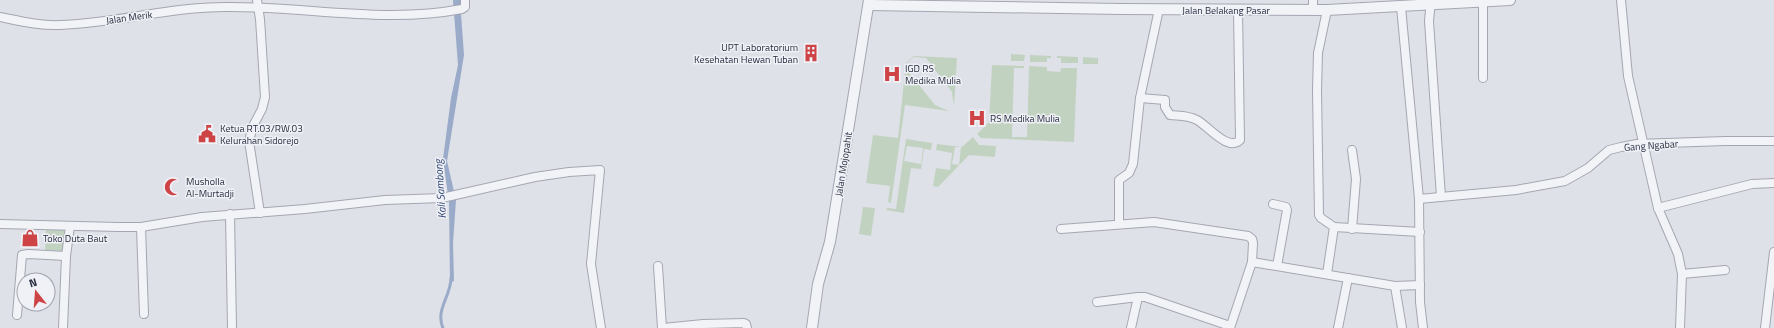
<svg xmlns="http://www.w3.org/2000/svg" width="1774" height="328" font-family="'Titillium Web',sans-serif">
<style>
.green{fill:#c2d2c0;fill-rule:evenodd}
.water{fill:#9aaac9}
.lines{fill:none;stroke-linecap:round;stroke-linejoin:round}
.stream{stroke:#9aaac9;stroke-width:3}
.minor-casing{stroke:#a4a7b2;stroke-width:10}
.tertiary-casing{stroke:#a4a7b2;stroke-width:12}
.minor{stroke:#f2f3f7;stroke-width:8}
.tertiary{stroke:#f2f3f7;stroke-width:10}
.labels{text-anchor:middle;stroke-width:3;stroke-linejoin:round;paint-order:stroke}
.street-label{font-size:10px;fill:#282d3f;stroke:#eff1f6}
.poi-label{font-size:10px;fill:#282d3f;stroke:#eff1f6;text-anchor:start}
.water-label{font-size:11px;font-style:italic;fill:#324773;stroke:#eff1f6}
</style>
<rect width="100%" height="100%" fill="#dfe1e8"/>
<g class="green">
<path d="M 1011,54 L 1025,55 L 1024,61 L 1011,61 Z"/>
<path d="M 1030,55 L 1051,56 L 1051,58 L 1047,58 L 1047,62 L 1030,62 Z"/>
<path d="M 914,56 L 957,58 L 954,107 L 952,92 L 926,58 L 914,57 L 907,63 L 907,70 L 935,105 L 949,111 L 905,105 L 891,203 L 888,202 L 890,186 L 866,183 L 873,135 L 898,138 L 906,63 Z"/>
<path d="M 1057,56 L 1078,57 L 1078,63 L 1061,63 L 1061,58 L 1057,58 Z"/>
<path d="M 1083,57 L 1098,58 L 1098,64 L 1083,64 Z"/>
<path d="M 992,65 L 1024,66 L 1024,68 L 1014,68 L 1012,137 L 1027,137 L 1029,66 L 1047,67 L 1047,71 L 1060,72 L 1061,68 L 1077,68 L 1074,142 L 981,138 L 977,134 L 989,122 Z"/>
<path d="M 973,137 L 979,145 L 996,146 L 995,157 L 969,155 L 938,187 L 933,186 L 936,168 L 950,170 L 952,153 L 936,150 L 937,144 L 962,147 ZM 955,147 L 961,147 L 959,165 L 952,164 Z"/>
<path d="M 906,139 L 932,143 L 931,150 L 924,149 L 921,169 L 911,168 L 904,213 L 886,210 L 887,208 L 896,209 ZM 907,146 L 923,148 L 921,164 L 904,161 Z"/>
<path d="M 863,207 L 875,208 L 871,236 L 859,234 Z"/>
<path d="M 46,229 L 65,230 L 64,251 L 45,250 Z"/>
</g>
<path class="water" d="M 453,0 L 460,0 L 464,55 L 447,161 L 456,200 L 453,243 L 454,281 L 450,282 L 449,202 L 443,159 L 451,98 L 458,65 Z"/>
<g class="lines">
<path class="stream" d="M 443,328 C 435,310 451,296 451,278"/>
<g class="minor-casing">
<g id="minor">
<path d="M 257,0 L 260,19 L 265,97 L 262,109 L 253,126 L 249,141 L 260,213"/>
<path d="M 1313,0 L 1313,10"/>
<path d="M 1431,0 L 1429,21 L 1441,197"/>
<path d="M 1621,0 L 1628,76 L 1658,208 L 1752,184 L 1774,183"/>
<path d="M 1483,2 L 1483,78"/>
<path d="M 1401,7 L 1419,199 L 1420,302 L 1423,328"/>
<path d="M 1327,10 L 1318,53 L 1317,90 L 1319,215 L 1321,218 L 1334,227 L 1327,274"/>
<path d="M 0,17 C 20,21 40,26 60,25 C 116,23 170,7 226,7 C 305,6 384,24 462,9 L 465,7 L 465,0"/>
<path d="M 1140,98 L 1165,100 L 1165,107 L 1170,115 C 1181,116 1187,115 1197,120 C 1208,126 1228,152 1240,140 L 1238,10"/>
<path d="M 1352,150 L 1356,179 L 1352,229"/>
<path d="M 1419,199 L 1516,190 L 1565,181 L 1588,168 L 1609,150 L 1621,147 L 1637,144 L 1725,141 L 1774,141"/>
<path d="M 1273,204 L 1286,207 L 1287,210 L 1277,266"/>
<path d="M 1658,208 L 1678,254 L 1682,274 L 1680,328"/>
<path d="M 230,214 L 232,328"/>
<path d="M 0,224 L 118,227 L 141,227 L 202,217 L 305,209 L 385,200 L 442,198 L 535,177 L 569,172 L 600,170 L 591,264 L 601,328"/>
<path d="M 1119,224 L 1119,180 L 1129,173 L 1133,164 L 1140,98 L 1159,9"/>
<path d="M 141,227 L 144,314"/>
<path d="M 1334,227 L 1420,232"/>
<path d="M 1061,229 L 1154,222 L 1248,236 L 1252,239 L 1253,243 L 1252,262"/>
<path d="M 658,266 L 662,328"/>
<path d="M 1682,274 L 1725,270"/>
<path d="M 1395,286 L 1402,328"/>
<path d="M 1097,302 L 1138,297"/>
<path d="M 17,315 L 22,255 L 28,254 L 66,256"/>
<path d="M 63,328 L 66,256 L 70,226"/>
<path d="M 663,328 L 703,324 L 744,323 L 746,324 L 747,328"/>
<path d="M 1131,328 L 1138,297 L 1145,297 L 1230,326"/>
<path d="M 1230,328 L 1252,262 L 1395,286 L 1420,285"/>
<path d="M 1338,328 L 1348,278"/>
<path d="M 1765,328 L 1774,252"/>
</g>
</g>
<g class="tertiary-casing">
<g id="tertiary">
<path d="M 869,5 L 1120,9 L 1327,10 L 1510,0"/>
<path d="M 812,328 L 818,284 L 830,242 L 869,0"/>
</g>
</g>
<use href="#minor" class="minor"/>
<use href="#tertiary" class="tertiary"/>
</g>
<defs>
<g id="building-bare" transform="scale(1.38)"><path d="M-4-6H4V6H1V3H-1V6H-4ZM-2.5-4.3h1.7v1.8h-1.7ZM.8-4.3h1.7v1.8H.8ZM-2.5-1h1.7V.8h-1.7ZM.8-1h1.7V.8H.8Z" fill="#ce4446" stroke="#eff1f6" stroke-width="2.5" paint-order="stroke"/></g>
<g id="hospital-bare" transform="scale(1.38)"><path d="M-5-5h3v3.5h4V-5h3V5h-3V1.5h-4V5h-3Z" fill="#ce4446" stroke="#eff1f6" stroke-width="2.5" paint-order="stroke"/></g>
<g id="civic-bare" transform="scale(1.38)"><path d="M-.6-6.5H3V-4.5H.6V-3L4-1V1h2V6H-6V1h2V-1L-.6-3ZM-1.2 2.5V6h2.4V2.5Z" fill="#ce4446" stroke="#eff1f6" stroke-width="2.5" paint-order="stroke"/></g>
<g id="mosque-bare" transform="scale(1.38)"><path d="M3.5-4.9A6 6 0 1 0 3.5 4.9A5 5 0 1 1 3.5-4.9Z" fill="#ce4446" stroke="#eff1f6" stroke-width="2.5" paint-order="stroke"/></g>
<g id="shop-bare" transform="scale(1.38)"><path d="M-5-2.5h2.3a2.7 3.5 0 0 1 5.4 0H5L5.5 6h-11ZM-1.5-2.5h3a1.5 2.3 0 0 0-3 0Z" fill="#ce4446" stroke="#eff1f6" stroke-width="2.5" paint-order="stroke"/></g>
</defs>
<g fill-rule="evenodd">
<use href="#building-bare" x="811" y="53"/>
<use href="#hospital-bare" x="892" y="74"/>
<use href="#hospital-bare" x="977" y="118"/>
<use href="#civic-bare" x="207" y="134"/>
<use href="#mosque-bare" x="173" y="187"/>
<use href="#shop-bare" x="30" y="238"/>
</g>
<g class="labels">
<g class="street-label">
<text x="1226" y="14">Jalan Belakang Pasar</text>
<text transform="translate(129 17) rotate(-8)" y="4">Jalan Merik</text>
<text transform="translate(1651 145) rotate(-4)" y="4">Gang Ngabar</text>
<text transform="translate(843 164) rotate(-81)" y="4">Jalan Mojopahit</text>
</g>
<g class="poi-label">
<text x="798" y="51" text-anchor="end">UPT Laboratorium<tspan x="798" dy="12">Kesehatan Hewan Tuban</tspan></text>
<text x="905" y="72">IGD RS<tspan x="905" dy="12">Medika Mulia</tspan></text>
<text x="990" y="122">RS Medika Mulia</text>
<text x="220" y="132">Ketua RT.03/RW.03<tspan x="220" dy="12">Kelurahan Sidorejo</tspan></text>
<text x="186" y="185">Musholla<tspan x="186" dy="12">Al-Murtadji</tspan></text>
<text x="43" y="242">Toko Duta Baut</text>
</g>
<g class="water-label">
<text transform="translate(440 189) rotate(-94)" y="4">Kali Sambong</text>
</g>
</g>
<g transform="translate(36 292) rotate(343)"><circle r="19" fill="#eff1f6" stroke="#9fa3ad"/>
<path d="M0-3L7 15L0 10L-7 15Z" fill="#ce4446"/>
<text y="-6" font-size="11" font-weight="bold" text-anchor="middle" fill="#282d3f">N</text>
</g>
</svg>
